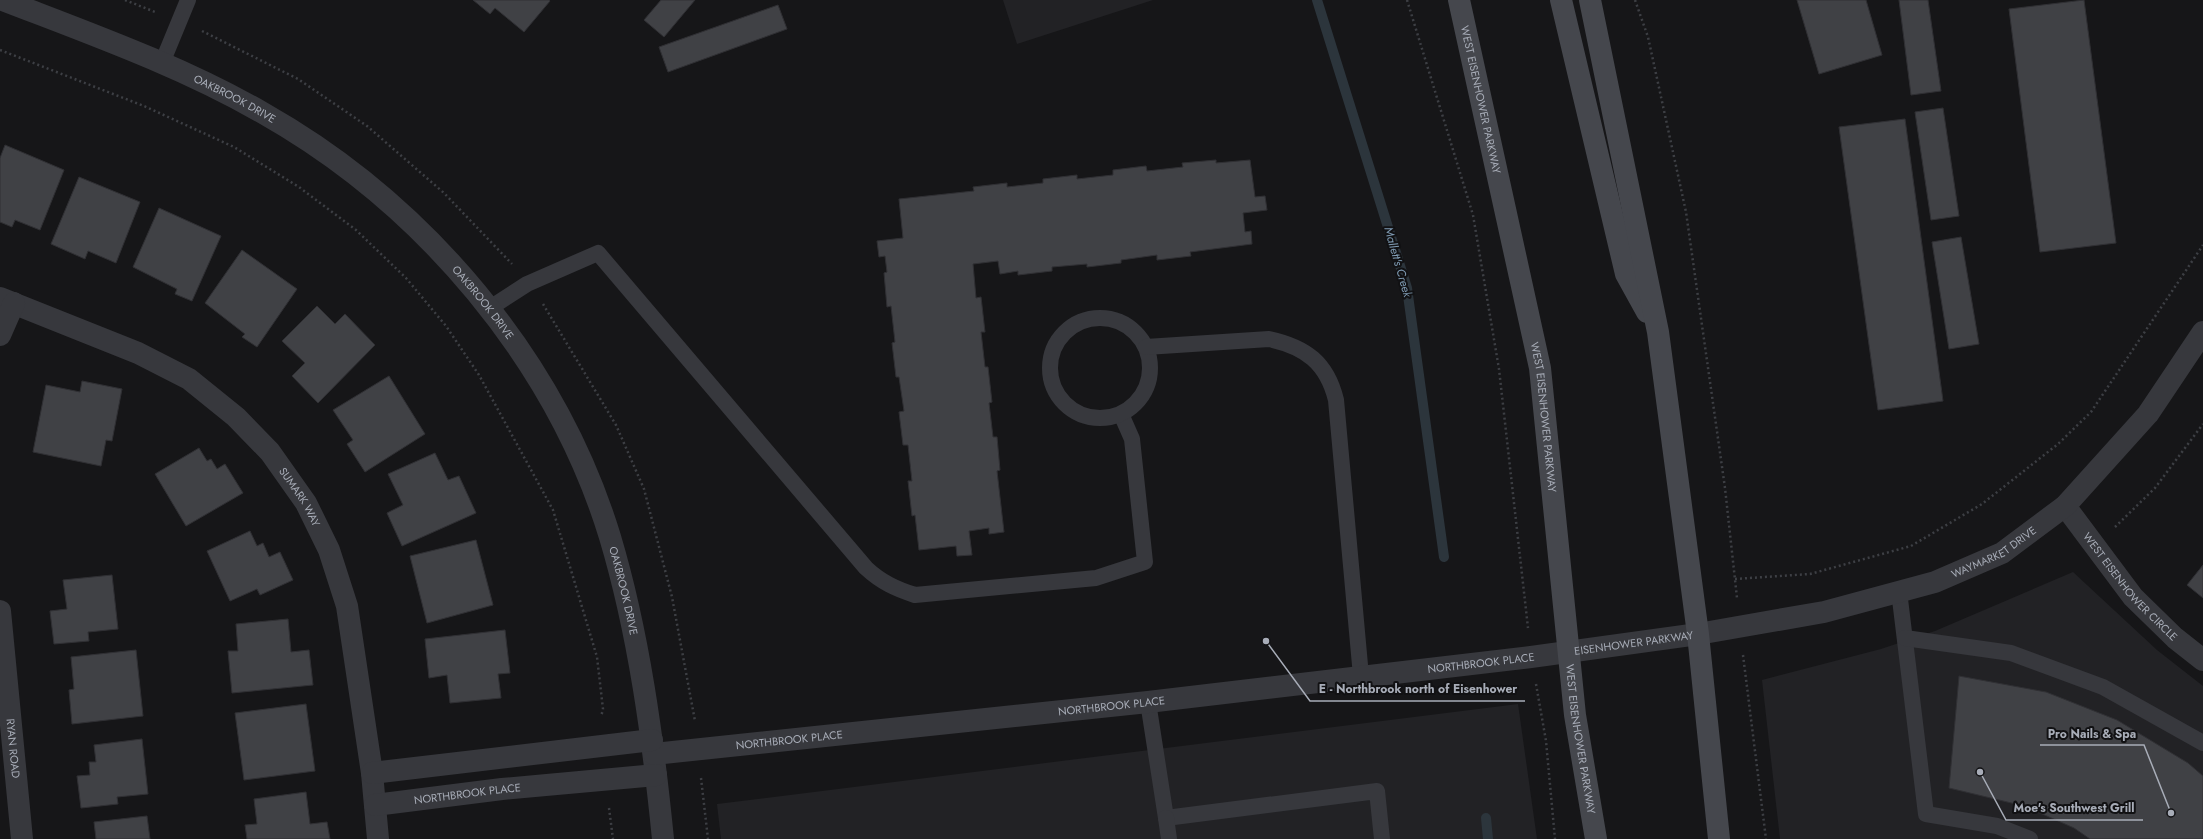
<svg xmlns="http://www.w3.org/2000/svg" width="2203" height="839" font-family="Jost,sans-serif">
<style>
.built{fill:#222225}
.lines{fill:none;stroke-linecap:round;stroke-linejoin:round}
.stream{stroke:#2c353c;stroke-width:10}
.building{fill:#404145;stroke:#303034}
.path{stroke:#3d3f44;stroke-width:2.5;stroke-dasharray:2 3;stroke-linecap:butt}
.service{stroke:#37383d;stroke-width:16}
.minor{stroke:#37383d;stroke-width:22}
.secondary{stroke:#45474d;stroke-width:22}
.labels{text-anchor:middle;stroke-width:4;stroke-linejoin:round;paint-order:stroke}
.street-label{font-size:11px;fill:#a8adb8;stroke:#111113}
.water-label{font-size:12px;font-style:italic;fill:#7f9bb3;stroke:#111113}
.leader{fill:none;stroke:#a8adb8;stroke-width:1.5}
.callout-dot{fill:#a8adb8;stroke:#111113;stroke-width:1.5}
.callout-label{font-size:12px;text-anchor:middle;font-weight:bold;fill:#a8adb8;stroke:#111113;stroke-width:4;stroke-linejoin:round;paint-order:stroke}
</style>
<rect width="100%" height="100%" fill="#161618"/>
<g class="built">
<path d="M 1003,0 L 1153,0 L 1017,44 Z"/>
<path d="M 2073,572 L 2157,650 L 2203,686 L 2203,839 L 1780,839 L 1762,680 L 1881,649 L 1935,631 Z"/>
<path d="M 1518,704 L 1537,839 L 721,839 L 717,804 Z"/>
</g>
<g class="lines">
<g class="stream">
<path d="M 1317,0 L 1407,288 L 1444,557"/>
<path d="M 1486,818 L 1488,839"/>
</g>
</g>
<g class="building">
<path d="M 473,0 L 549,0 L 550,1 L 524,32 L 495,8 L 490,14 Z"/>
<path d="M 661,0 L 695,0 L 664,37 L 644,20 Z"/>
<path d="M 1797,0 L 1866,0 L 1882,55 L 1819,74 Z"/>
<path d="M 1899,0 L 1928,0 L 1941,91 L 1911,95 Z"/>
<path d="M 2084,0 L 2116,243 L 2040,252 L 2009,9 Z"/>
<path d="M 778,5 L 787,29 L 668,72 L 659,47 Z"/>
<path d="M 1943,108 L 1959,216 L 1931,220 L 1915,112 Z"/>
<path d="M 1905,119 L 1943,401 L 1878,410 L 1839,127 Z"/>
<path d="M 5,145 L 64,170 L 40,230 L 15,220 L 12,227 L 0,222 L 0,158 Z"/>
<path d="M 1216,160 L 1216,163 L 1250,160 L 1255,197 L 1265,196 L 1267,210 L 1243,213 L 1245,232 L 1251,231 L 1252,244 L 1190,252 L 1191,256 L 1157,260 L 1157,255 L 1121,260 L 1121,263 L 1087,267 L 1087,264 L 1052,267 L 1052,271 L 1018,275 L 1018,271 L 1000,274 L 998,261 L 973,264 L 976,298 L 981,297 L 985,332 L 981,332 L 985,367 L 988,367 L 992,402 L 989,403 L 993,437 L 997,437 L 1000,470 L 997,471 L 1004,532 L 989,534 L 989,528 L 969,531 L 972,555 L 957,556 L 956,546 L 919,550 L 915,515 L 912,516 L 908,481 L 912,481 L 908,445 L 903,445 L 899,412 L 904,411 L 899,377 L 896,377 L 892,343 L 895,342 L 891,306 L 887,307 L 884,273 L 887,272 L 885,256 L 879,257 L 877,241 L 903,238 L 899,199 L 974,191 L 973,187 L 1007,183 L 1007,187 L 1043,183 L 1043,179 L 1077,175 L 1077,179 L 1113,175 L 1113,170 L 1146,166 L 1147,171 L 1183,167 L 1182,163 Z"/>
<path d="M 79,177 L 140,202 L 116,263 L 88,251 L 85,259 L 51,244 Z"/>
<path d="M 159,208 L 221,236 L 192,301 L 175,294 L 177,289 L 133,267 Z"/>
<path d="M 1961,237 L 1979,344 L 1949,349 L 1932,242 Z"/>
<path d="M 242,250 L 297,289 L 257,347 L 242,337 L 245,334 L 205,303 Z"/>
<path d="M 317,306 L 335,324 L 345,314 L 375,345 L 318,403 L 292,376 L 305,363 L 282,341 Z"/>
<path d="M 389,376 L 425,434 L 365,472 L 347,444 L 353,440 L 333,410 Z"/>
<path d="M 82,381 L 122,389 L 112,441 L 106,440 L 101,466 L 33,452 L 46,385 L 80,392 Z"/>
<path d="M 199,448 L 207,461 L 211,459 L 217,469 L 225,464 L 243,493 L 186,526 L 155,474 Z"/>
<path d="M 435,453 L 448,480 L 459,476 L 476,513 L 402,546 L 387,513 L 403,505 L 388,474 Z"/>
<path d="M 250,531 L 257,546 L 263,543 L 269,557 L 280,552 L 293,580 L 260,595 L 257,589 L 230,601 L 207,551 Z"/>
<path d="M 476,540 L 493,605 L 427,623 L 410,556 Z"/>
<path d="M 2203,565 L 2203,598 L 2187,585 Z"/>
<path d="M 112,575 L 118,629 L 88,632 L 89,641 L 54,644 L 50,611 L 67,609 L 63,580 Z"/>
<path d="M 288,619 L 291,652 L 309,650 L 313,685 L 232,693 L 228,651 L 238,651 L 236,624 Z"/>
<path d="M 505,630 L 510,673 L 498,674 L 501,698 L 450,703 L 447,675 L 429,678 L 425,639 Z"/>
<path d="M 136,650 L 143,716 L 72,724 L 69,690 L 74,689 L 71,657 Z"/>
<path d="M 1959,676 L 2046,692 L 2117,720 L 2188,763 L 2203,776 L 2203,839 L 2090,839 L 2074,828 L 2024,806 L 1949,788 Z"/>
<path d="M 306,704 L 315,771 L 244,780 L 235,713 Z"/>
<path d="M 142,739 L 148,794 L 117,797 L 118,804 L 81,808 L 77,776 L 90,775 L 89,762 L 96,762 L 94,745 Z"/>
<path d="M 306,792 L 310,824 L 327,822 L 330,839 L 247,839 L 245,825 L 257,824 L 254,799 Z"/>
<path d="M 147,816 L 150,839 L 96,839 L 94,822 Z"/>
</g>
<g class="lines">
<g class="path">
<path d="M 125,0 L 155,12"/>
<path d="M 1407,0 L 1473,215 L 1499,369 L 1528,628"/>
<path d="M 1635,0 L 1648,37 L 1686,212 L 1725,488 L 1737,598"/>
<path d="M 202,31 L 298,79 L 367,126 L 444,193 L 512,264"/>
<path d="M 0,50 L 144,106 L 234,147 L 299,187 L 356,230 L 406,278 L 446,326 L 479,375 L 553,510 L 597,657 L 603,709 L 601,717"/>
<path d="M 543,304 L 616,425 L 644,489 L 672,597 L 695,721"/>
<path d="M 2115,527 L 2155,488 L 2203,424"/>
<path d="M 1735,579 L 1810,574 L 1911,546 L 1982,504 L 2058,444 L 2091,412 L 2203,245"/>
<path d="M 1743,655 L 1766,839"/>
<path d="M 1536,684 L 1546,741 L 1555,839"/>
<path d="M 701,778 L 708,839"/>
<path d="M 609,808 L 613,839"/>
</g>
<g class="service">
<path d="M 162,63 L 188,0"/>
<path d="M 490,308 L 527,284 L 598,253 L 866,568 C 881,582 896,589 915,595 L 1096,578 L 1145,562 L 1132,439 L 1121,414"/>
<circle cx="1100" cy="368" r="50"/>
<path d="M 1146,347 L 1269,339 C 1306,347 1327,363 1336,400 L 1361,676"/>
<path d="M 1899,591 L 1926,814 L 1997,826 L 2030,839"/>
<path d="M 1905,638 L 2011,653 L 2103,687 L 2203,743"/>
<path d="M 1148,702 L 1166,818 L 1377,791 L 1382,839"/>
<path d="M 1166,818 L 1169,839"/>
</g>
<g class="minor">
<path id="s1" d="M 3,0 C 91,34 181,66 263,113 C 424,204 556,360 610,537 C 639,634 653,739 663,839"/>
<path id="s2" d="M 0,298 L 138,353 L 189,379 L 236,417 L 270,452 L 306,503 L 329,550 L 347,606 L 372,773 L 378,839"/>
<path d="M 0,335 L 14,303"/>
<path id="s3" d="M 2065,506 L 2133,597 L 2175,638 L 2203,660"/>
<path id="s4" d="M 0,611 L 22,839"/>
<path id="s5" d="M 654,754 L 1148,702 L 1531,657 L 1698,634 L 1824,612 L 1935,582 L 2002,553 L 2065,506 L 2148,414 L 2203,332"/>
<path d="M 372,773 L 652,740"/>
<path id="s6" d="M 375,805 L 502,789 L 656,775"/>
</g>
<g class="secondary">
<path id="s7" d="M 1459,0 L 1540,368 L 1575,715 L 1596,839"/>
<path d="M 1561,0 L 1626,274 L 1647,312"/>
<path d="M 1590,0 L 1658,332 L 1698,634 L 1719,839"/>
</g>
</g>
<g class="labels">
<g class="street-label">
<text dy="4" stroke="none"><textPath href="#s1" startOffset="252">OAKBROOK DRIVE</textPath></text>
<text dy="4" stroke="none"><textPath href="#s7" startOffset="102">WEST EISENHOWER PARKWAY</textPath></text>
<text dy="4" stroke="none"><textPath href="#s1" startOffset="576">OAKBROOK DRIVE</textPath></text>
<text dy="4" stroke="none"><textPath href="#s7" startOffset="426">WEST EISENHOWER PARKWAY</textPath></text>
<text dy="4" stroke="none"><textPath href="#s2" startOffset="369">SUMARK WAY</textPath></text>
<text dy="4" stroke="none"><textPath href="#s5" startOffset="1360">WAYMARKET DRIVE</textPath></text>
<text dy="4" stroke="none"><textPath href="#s3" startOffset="104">WEST EISENHOWER CIRCLE</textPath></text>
<text dy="4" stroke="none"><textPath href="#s1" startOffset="900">OAKBROOK DRIVE</textPath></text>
<text dy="4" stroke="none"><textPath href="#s5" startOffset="986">EISENHOWER PARKWAY</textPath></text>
<text dy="4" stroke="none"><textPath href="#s5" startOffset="832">NORTHBROOK PLACE</textPath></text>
<text dy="4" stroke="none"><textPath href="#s5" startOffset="460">NORTHBROOK PLACE</textPath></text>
<text dy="4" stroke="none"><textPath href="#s7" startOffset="750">WEST EISENHOWER PARKWAY</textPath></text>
<text dy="4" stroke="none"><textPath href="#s5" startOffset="136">NORTHBROOK PLACE</textPath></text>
<text dy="4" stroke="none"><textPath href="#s4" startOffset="138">RYAN ROAD</textPath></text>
<text dy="4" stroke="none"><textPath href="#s6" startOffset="93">NORTHBROOK PLACE</textPath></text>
</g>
<g class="water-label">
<text transform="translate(1398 262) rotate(74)" y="4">Mallett's Creek</text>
</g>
</g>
<path class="leader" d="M1266 641L1310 701H1525M2171 813L2144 745H2040M1980 772L2006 820H2143"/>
<g class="callout-dot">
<circle cx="1266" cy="641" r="4"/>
<circle cx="2171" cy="813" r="4"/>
<circle cx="1980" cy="772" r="4"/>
</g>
<g class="callout-label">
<text x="1418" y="693">E - Northbrook north of Eisenhower</text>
<text x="2092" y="738">Pro Nails &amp; Spa</text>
<text x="2074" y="812">Moe's Southwest Grill</text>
</g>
</svg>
